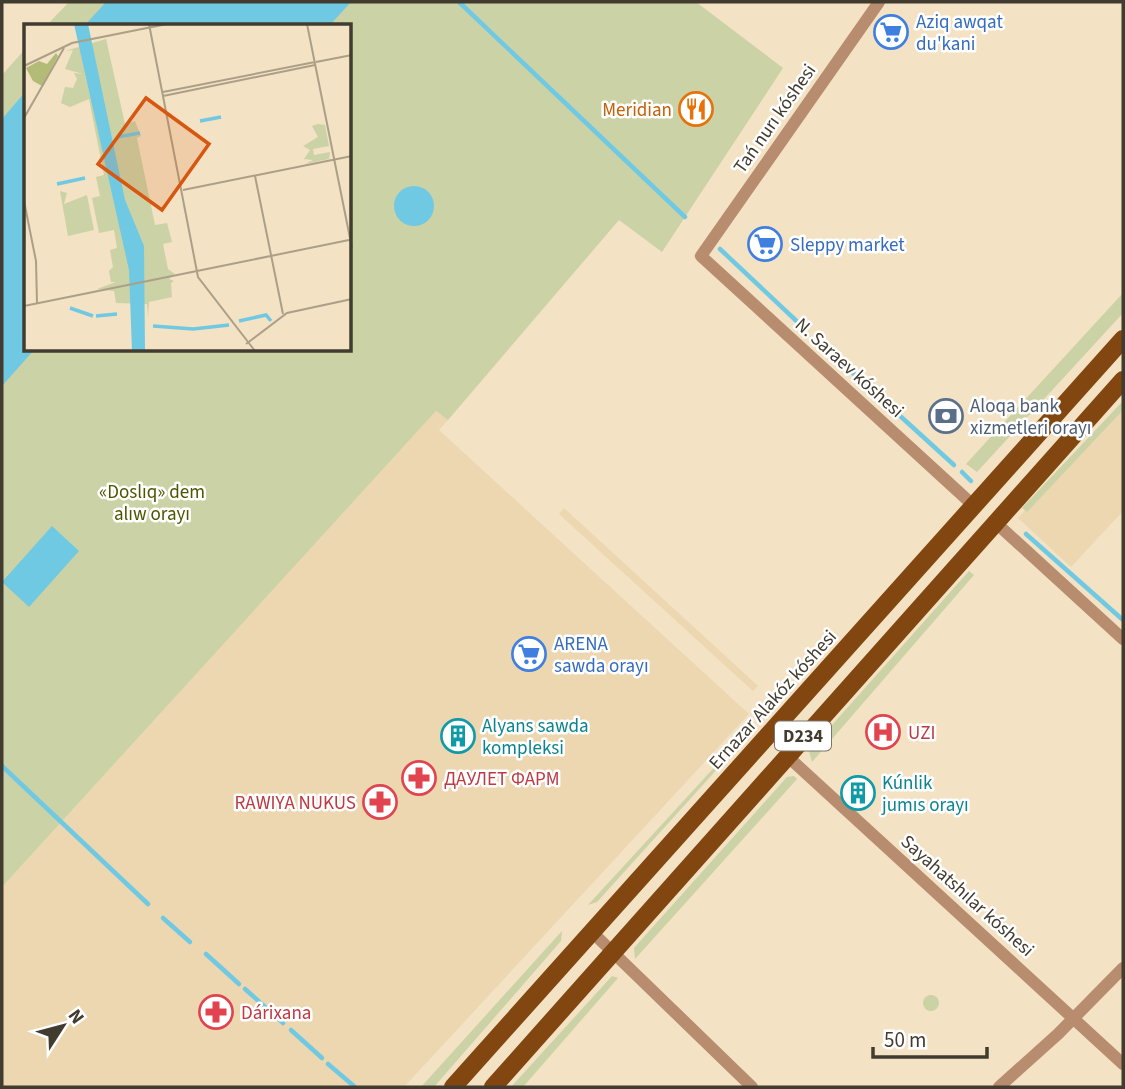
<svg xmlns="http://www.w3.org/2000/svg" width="1125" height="1089" font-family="'Source Sans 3',sans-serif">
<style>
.built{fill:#ecd7b1}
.green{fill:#cbd2a6}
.water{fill:#70c9e2}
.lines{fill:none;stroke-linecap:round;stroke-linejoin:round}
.stream{stroke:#70c9e2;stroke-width:4.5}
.street{stroke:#b88c6e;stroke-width:12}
.primary{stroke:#824610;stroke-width:18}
.labels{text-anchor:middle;stroke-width:5;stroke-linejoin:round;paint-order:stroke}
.shield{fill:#fff;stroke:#7b766d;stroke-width:2}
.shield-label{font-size:18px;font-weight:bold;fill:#423b2f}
.shop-label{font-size:19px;fill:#366cbe;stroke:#fff;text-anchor:start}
.food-label{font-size:19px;fill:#c56008;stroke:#fff;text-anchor:end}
.street-label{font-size:19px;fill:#423b2f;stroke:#fff}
.service-label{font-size:19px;fill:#4e5e75;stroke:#fff;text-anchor:start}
.park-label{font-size:19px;fill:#4f5601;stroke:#fff}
.culture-label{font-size:19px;fill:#0d838f;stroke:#fff;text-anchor:start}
.health-label{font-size:19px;fill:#be3a42;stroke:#fff;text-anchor:start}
.inset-river{fill:none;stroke:#70c9e2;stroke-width:3.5}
.inset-road{fill:none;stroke:#ac9f88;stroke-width:2}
.view{fill:#d75610;fill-opacity:0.15;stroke:#d75610;stroke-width:3.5}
.inset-edge{fill:none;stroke:#423b2f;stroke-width:3.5}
</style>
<rect width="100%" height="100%" fill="#f3e2c3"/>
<g class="built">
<path d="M 1123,405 L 1123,511 L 1071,567 L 1018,518 Z"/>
<path d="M 436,411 L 448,420 L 439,430 L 749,714 L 404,1087 L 2,1087 L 2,887 Z"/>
<path d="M 564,508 L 758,686 L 753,691 L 559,514 Z"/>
</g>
<g class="green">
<path d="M 69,2 L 696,2 L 783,68 L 662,252 L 619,220 L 448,420 L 436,411 L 2,887 L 2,75 L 26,48 L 26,350 L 350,350 L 350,26 L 46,26 Z"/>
<path d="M 1123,293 L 1123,313 L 977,472 L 966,464 Z"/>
<path d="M 1123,401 L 1123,410 L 1027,512 L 1022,508 Z"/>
<path d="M 969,571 L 974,575 L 812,762 L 809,751 Z"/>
<path d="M 744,735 L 747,736 L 597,902 L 588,905 Z"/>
<path d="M 794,776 L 797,779 L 635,959 L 634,948 L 787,777 Z"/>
<path d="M 562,931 L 561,941 L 434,1087 L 421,1087 Z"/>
<path d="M 612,976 L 618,978 L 523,1087 L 511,1087 Z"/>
<circle cx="931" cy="1003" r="8"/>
</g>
<g class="water">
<path d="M 106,2 L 351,2 L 329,26 L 84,26 Z"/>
<path d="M 26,91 L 26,350 L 34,350 L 2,386 L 2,119 Z"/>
<circle cx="414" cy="206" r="20"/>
<path d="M 52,526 L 79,551 L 29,607 L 2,582 Z"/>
</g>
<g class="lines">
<g class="stream">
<path d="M 459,2 L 685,217"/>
<path d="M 720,249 L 805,329"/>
<path d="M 820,343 L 954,465"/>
<path d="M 962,472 L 971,481"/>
<path d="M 1026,534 L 1123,620"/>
<path d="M 2,766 L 148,904"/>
<path d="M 163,918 L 190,942"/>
<path d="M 206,954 L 239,984"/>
<path d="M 245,989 L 283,1023"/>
<path d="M 291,1030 L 322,1058"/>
<path d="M 328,1064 L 355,1087"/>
</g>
<g class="street">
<path d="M 879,2 L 701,256 L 974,506"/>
<path d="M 995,522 L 1123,639"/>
<path d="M 786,755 L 1123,1064"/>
<path d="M 593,933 L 752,1087"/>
<path d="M 999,1087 L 1058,1034 L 1123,968"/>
</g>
<g class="primary">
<path d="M 453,1087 L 1123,339"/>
<path d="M 493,1087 L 1123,380"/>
</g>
</g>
<defs>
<g id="supermarket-ring" transform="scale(1.75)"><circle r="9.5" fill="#fff" stroke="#3f7fe0" stroke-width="1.5"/><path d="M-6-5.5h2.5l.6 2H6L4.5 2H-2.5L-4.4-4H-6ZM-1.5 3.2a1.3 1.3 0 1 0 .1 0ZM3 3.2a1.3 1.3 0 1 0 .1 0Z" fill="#3f7fe0"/></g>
<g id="restaurant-ring" transform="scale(1.75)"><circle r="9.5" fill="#fff" stroke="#e8710a" stroke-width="1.5"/><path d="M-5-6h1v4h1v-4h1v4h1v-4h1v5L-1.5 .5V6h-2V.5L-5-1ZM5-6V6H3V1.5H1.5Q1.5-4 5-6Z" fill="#e8710a"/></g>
<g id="bank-ring" transform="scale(1.75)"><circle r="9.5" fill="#fff" stroke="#5c6f8a" stroke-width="1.5"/><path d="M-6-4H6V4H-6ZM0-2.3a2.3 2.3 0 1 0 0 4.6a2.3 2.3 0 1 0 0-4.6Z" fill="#5c6f8a"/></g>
<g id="hospital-ring" transform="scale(1.75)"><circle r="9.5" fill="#fff" stroke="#e0444e" stroke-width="1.5"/><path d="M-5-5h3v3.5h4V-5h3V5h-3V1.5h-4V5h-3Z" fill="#e0444e"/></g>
<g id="building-ring" transform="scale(1.75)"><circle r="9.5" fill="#fff" stroke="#0f9aa8" stroke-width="1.5"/><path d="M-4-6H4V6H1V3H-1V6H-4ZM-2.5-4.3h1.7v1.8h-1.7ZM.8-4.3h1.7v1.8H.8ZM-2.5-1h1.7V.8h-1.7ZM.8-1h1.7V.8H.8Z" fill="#0f9aa8"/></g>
<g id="pharmacy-ring" transform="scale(1.75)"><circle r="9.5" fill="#fff" stroke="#e0444e" stroke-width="1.5"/><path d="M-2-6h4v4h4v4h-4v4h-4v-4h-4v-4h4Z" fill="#e0444e"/></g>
</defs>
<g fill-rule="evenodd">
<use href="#supermarket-ring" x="891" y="32"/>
<use href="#restaurant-ring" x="696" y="109"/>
<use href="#supermarket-ring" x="765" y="244"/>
<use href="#bank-ring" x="946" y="416"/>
<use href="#supermarket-ring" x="529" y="654"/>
<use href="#hospital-ring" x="883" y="732"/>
<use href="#building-ring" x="458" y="736"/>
<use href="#pharmacy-ring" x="419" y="778"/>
<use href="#building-ring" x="858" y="793"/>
<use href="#pharmacy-ring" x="380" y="802"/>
<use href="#pharmacy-ring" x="216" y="1012"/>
</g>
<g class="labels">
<rect class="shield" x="775" y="721.5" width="56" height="29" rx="5"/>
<g class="shield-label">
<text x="803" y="742">D234</text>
</g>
<g class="shop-label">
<text x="916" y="28">Aziq awqat<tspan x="916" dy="22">du'kani</tspan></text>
<text x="790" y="251">Sleppy market</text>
<text x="554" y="650">ARENA<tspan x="554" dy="22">sawda orayı</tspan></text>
</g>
<g class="food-label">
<text x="672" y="116">Meridian</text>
</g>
<g class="street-label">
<text transform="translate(774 118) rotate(-55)" y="7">Tań nurı kóshesi</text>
<text transform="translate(850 367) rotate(42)" y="7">N. Saraev kóshesi</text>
<text transform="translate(772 699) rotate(-48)" y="7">Ernazar Alakóz kóshesi</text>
<text transform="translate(968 895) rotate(42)" y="7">Sayahatshılar kóshesi</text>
</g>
<g class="service-label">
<text x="970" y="412">Aloqa bank<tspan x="970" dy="22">xizmetleri orayı</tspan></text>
</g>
<g class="park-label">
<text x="152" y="498">«Doslıq» dem<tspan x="152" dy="22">alıw orayı</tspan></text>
</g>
<g class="culture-label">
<text x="482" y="732">Alyans sawda<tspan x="482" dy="22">kompleksi</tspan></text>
<text x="882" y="789">Kúnlik<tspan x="882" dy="22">jumıs orayı</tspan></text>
</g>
<g class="health-label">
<text x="908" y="739">UZI</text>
<text x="444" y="785">ДАУЛЕТ ФАРМ</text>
<text x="356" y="809" text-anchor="end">RAWIYA NUKUS</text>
<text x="241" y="1019">Dárixana</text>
</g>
</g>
<g transform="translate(24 24)">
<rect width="327" height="327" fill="#f3e2c3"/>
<path d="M 82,15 L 101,100 L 111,97 L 117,112 L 113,114 L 131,201 L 143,199 L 148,218 L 139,220 L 144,245 L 151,250 L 145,255 L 150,257 L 147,259 L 148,273 L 125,278 L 124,293 L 123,280 L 92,279 L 90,267 L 73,265 L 92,258 L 87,258 L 85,247 L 89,243 L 86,226 L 93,224 L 90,206 L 75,209 L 68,174 L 76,172 L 72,153 L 80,151 L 65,75 L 46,83 L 37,79 L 41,63 L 49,64 L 53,55 L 50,49 L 59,50 L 41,45 L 49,26 L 41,27 ZM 294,100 L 301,101 L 305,122 L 289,125 L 290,131 L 306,128 L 305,135 L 281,140 L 289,136 L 280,135 L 286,126 L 279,122 L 294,113 L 288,102 ZM 36,167 L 43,169 L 40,180 L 63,171 L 70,206 L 44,212 Z" fill="#cbd2a6"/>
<path d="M 32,29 L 34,32 L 18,62 L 9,57 L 2,44 L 15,37 L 23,40 Z" fill="#b2bc77"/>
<path d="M 50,0 L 64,0 L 101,176 L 120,222 L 121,327 L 108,327 L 105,246 Z" fill="#70c9e2"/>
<path class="inset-river" d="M 176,97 L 197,93M 93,113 L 116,109M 33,160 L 61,154M 46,284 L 69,292M 72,292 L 93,290M 215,297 L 242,291 L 247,297M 129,302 L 169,305 L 205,301"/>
<path class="inset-road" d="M 125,0 L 174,253 L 231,327M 283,0 L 328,224M 292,38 L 328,31M 0,42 L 48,19 L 143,0M 139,68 L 291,38M 139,72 L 291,41M 0,94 L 40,24M 231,152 L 259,290M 159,166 L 328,132M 0,177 L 12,237 L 13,279M 173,247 L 325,216M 0,282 L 173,247M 222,320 L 263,289 L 328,275"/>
<path class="view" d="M 122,74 L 185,120 L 138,186 L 74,140 Z"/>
<rect width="327" height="327" class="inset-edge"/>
</g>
<rect width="1125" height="1089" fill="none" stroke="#423b2f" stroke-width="7"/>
<g transform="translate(63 1026) rotate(54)" stroke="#ffffff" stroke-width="5" paint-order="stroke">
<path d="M0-5L12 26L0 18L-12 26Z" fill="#423b2f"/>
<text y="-10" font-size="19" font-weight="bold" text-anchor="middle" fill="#423b2f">N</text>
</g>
<path d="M873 1047v10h114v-10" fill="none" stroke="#423b2f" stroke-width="3.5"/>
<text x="884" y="1047" font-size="21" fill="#423b2f" stroke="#ffffff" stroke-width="5" paint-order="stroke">50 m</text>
</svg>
